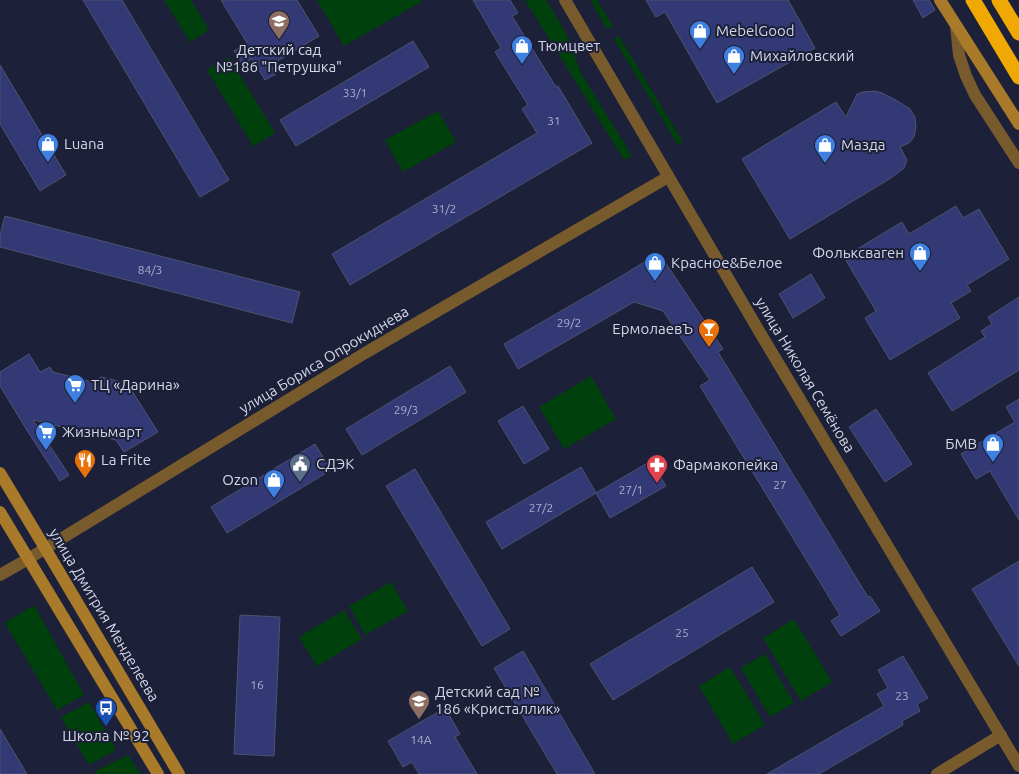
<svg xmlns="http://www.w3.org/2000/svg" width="1019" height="774" font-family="Ubuntu,sans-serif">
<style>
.green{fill:#00400c}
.building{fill:#323975;stroke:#4d536e}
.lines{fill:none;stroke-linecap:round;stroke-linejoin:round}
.street{stroke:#785b2d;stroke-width:12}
.secondary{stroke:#a87a2a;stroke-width:12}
.highway{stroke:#f0a803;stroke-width:15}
.labels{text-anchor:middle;stroke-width:4;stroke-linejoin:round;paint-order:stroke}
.number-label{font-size:12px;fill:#abb0ca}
.poi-label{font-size:15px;fill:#d3d7e7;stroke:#1c2038;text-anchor:start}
.street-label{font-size:15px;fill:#d3d7e7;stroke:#1c2038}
</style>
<rect width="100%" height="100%" fill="#1c2038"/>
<g class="green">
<path d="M 164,0 L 191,0 L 209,30 L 190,42 Z"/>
<path d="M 317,0 L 422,0 L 423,1 L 344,46 Z"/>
<path d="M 525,0 L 546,0 L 565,31 L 581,73 L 632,156 L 624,160 Z"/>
<path d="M 590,0 L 597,0 L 613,26 L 607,29 Z"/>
<path d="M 619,36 L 683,142 L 678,145 L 614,39 Z"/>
<path d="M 229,57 L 275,133 L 253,146 L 207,70 Z"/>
<path d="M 438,111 L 456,142 L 403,172 L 385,140 Z"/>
<path d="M 591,376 L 616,419 L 564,449 L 539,407 Z"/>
<path d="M 391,582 L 408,611 L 365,635 L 349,606 Z"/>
<path d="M 34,605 L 84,695 L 57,710 L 5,623 Z"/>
<path d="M 344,610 L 362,639 L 317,666 L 299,637 Z"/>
<path d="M 794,619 L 832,682 L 801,701 L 763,638 Z"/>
<path d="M 765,654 L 794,703 L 770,717 L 741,668 Z"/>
<path d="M 730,667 L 765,725 L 733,744 L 699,686 Z"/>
<path d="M 89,702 L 116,750 L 89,765 L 61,717 Z"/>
<path d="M 128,755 L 141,774 L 96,774 L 95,771 Z"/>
</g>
<g class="building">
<path d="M 83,0 L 122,0 L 229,180 L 200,197 Z"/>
<path d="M 221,0 L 297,0 L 319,36 L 271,65 L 276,74 L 265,80 L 252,59 L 243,65 L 234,51 L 247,43 Z"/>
<path d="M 473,0 L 510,0 L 518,13 L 512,16 L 556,87 L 558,86 L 592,143 L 350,285 L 332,254 L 537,133 L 522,109 L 528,105 L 495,52 L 501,48 Z"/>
<path d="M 646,0 L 788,0 L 815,48 L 717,103 L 665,12 L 656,17 Z"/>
<path d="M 913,0 L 929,0 L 935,10 L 923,18 Z"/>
<path d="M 413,41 L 429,67 L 296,146 L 280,120 Z"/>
<path d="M 0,65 L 66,175 L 40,191 L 0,124 Z"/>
<path d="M 875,91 L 882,93 L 896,100 L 910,109 L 915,117 L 916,127 L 914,137 L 909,143 L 900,147 L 907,160 L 904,168 L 891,178 L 790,239 L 742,159 L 836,102 L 846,117 L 857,94 L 863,92 Z"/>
<path d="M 956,206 L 963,218 L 979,209 L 1009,259 L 967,285 L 971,291 L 951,303 L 960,318 L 890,360 L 865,318 L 876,311 L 844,257 L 902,222 L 909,234 Z"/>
<path d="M 5,216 L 300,292 L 292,323 L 0,247 L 0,235 Z"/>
<path d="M 659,253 L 723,349 L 718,352 L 868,597 L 870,596 L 880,611 L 841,636 L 831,621 L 840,615 L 700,386 L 710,380 L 663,311 L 634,302 L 518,369 L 504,344 L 620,277 Z"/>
<path d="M 811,274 L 825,298 L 793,318 L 779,294 Z"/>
<path d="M 1019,297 L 1019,370 L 952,411 L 928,373 L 985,337 L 981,331 L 992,324 L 988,317 Z"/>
<path d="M 29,354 L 40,372 L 50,367 L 53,372 L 93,382 L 101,377 L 127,383 L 158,432 L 124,452 L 116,440 L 33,420 L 69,475 L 60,481 L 28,432 L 0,386 L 0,372 Z"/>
<path d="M 450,366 L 466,392 L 362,455 L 346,429 Z"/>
<path d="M 1019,399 L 1019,520 L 990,471 L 976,479 L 961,454 L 1015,422 L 1006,407 Z"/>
<path d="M 523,406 L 549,449 L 524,464 L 498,421 Z"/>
<path d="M 876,409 L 912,464 L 885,482 L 849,427 Z"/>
<path d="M 315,444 L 331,470 L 227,533 L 211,507 Z"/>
<path d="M 651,461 L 666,486 L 610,518 L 596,493 Z"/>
<path d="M 581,467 L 596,493 L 502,549 L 486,522 Z"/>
<path d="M 415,469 L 510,629 L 482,646 L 386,486 Z"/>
<path d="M 1019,561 L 1019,666 L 972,589 Z"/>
<path d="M 752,567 L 774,602 L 613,700 L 590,664 Z"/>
<path d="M 240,615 L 280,617 L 274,756 L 234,754 Z"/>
<path d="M 523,651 L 595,774 L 557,774 L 494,668 Z"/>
<path d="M 903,656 L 928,698 L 917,704 L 920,711 L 902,721 L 903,725 L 819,774 L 767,774 L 884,706 L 877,694 L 888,688 L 878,670 Z"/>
<path d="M 445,708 L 460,734 L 455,737 L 477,774 L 419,774 L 412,762 L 403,767 L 388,741 Z"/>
<path d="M 0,729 L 27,774 L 0,774 Z"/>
</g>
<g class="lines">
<g class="street">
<path d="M 565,0 L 759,331 L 1019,766"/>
<path d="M 956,26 L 959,55 L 966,76 L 975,95 L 1019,163"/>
<path d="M 0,575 L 28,559 L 365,353 L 668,177"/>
<path d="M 937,774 L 1001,735"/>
</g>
<g class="secondary">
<path d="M 940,0 L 1019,124"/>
<path d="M 0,473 L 45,548 L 179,774"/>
<path d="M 0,512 L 158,774"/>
</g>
<g class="highway">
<path d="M 973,0 L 1019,77"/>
<path d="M 999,0 L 1019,33"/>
</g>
</g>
<defs>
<g id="school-pin" transform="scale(1.125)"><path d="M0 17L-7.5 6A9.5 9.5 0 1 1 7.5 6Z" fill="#8d6e63" stroke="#1c2038"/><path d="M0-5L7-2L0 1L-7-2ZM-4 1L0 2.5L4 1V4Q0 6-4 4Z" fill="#fff"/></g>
<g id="shop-pin" transform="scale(1.125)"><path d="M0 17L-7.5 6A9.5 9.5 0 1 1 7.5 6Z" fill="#3f7fe0" stroke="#1c2038"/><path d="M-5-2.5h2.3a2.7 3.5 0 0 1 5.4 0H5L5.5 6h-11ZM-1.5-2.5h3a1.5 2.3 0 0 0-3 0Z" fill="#fff"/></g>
<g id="bar-pin" transform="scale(1.125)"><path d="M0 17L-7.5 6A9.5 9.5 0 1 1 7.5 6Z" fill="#e8710a" stroke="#1c2038"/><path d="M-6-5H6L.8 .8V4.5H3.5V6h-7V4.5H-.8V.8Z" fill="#fff"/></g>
<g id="supermarket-pin" transform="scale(1.125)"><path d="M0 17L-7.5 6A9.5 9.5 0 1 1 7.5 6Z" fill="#3f7fe0" stroke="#1c2038"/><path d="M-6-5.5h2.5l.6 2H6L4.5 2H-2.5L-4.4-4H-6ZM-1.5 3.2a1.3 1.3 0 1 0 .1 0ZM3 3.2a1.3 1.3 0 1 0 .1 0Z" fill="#fff"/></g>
<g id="restaurant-pin" transform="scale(1.125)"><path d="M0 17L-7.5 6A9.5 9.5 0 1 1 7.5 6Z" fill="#e8710a" stroke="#1c2038"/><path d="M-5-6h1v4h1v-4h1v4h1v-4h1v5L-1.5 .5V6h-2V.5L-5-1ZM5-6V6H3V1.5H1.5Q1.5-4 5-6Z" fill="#fff"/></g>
<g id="civic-pin" transform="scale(1.125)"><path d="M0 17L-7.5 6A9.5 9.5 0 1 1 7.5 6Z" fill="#5c6f8a" stroke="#1c2038"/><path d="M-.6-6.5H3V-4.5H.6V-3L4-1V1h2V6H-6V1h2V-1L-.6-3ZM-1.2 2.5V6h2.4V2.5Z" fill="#fff"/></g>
<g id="pharmacy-pin" transform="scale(1.125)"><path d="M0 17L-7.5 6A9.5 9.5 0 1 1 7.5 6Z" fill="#e0444e" stroke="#1c2038"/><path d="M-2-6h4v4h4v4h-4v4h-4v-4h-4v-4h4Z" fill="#fff"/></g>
<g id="bus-pin" transform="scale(1.125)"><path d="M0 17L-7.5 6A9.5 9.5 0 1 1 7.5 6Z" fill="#1a4fb4" stroke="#1c2038"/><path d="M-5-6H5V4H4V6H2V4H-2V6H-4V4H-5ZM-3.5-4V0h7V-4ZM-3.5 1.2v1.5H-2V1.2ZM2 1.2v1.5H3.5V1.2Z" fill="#fff"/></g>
</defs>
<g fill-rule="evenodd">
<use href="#school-pin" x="279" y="21"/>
<use href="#shop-pin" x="700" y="31"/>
<use href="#shop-pin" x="522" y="46"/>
<use href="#shop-pin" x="734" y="56"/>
<use href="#shop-pin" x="48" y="144"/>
<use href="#shop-pin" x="825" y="145"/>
<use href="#shop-pin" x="920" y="253"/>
<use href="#shop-pin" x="655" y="263"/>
<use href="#bar-pin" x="709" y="329"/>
<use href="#supermarket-pin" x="75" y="385"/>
<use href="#supermarket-pin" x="46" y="432"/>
<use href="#shop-pin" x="993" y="444"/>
<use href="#restaurant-pin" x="85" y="460"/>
<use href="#civic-pin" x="300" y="464"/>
<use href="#pharmacy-pin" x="657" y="465"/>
<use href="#shop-pin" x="274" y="480"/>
<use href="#school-pin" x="419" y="701"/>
<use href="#bus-pin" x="106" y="708"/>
</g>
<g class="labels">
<g class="number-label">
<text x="355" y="97">33/1</text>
<text x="554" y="125">31</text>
<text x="444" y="213">31/2</text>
<text x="150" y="274">84/3</text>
<text x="569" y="327">29/2</text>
<text x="406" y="414">29/3</text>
<text x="780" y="489">27</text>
<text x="631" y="494">27/1</text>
<text x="541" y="512">27/2</text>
<text x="682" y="637">25</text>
<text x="257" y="689">16</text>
<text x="902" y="700">23</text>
<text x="421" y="744">14А</text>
</g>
<g class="poi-label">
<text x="716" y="36">MebelGood</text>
<text x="538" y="51">Тюмцвет</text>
<text x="279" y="55" text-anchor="middle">Детский сад<tspan x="279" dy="17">№186 "Петрушка"</tspan></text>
<text x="750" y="61">Михайловский</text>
<text x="64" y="149">Luana</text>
<text x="841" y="150">Мазда</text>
<text x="904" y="258" text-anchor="end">Фольксваген</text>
<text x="671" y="268">Красное&amp;Белое</text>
<text x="693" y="334" text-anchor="end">ЕрмолаевЪ</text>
<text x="91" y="390">ТЦ «Дарина»</text>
<text x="62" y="437">Жизньмарт</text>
<text x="977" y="449" text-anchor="end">БМВ</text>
<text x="101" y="465">La Frite</text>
<text x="316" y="469">СДЭК</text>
<text x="673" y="470">Фармакопейка</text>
<text x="258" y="485" text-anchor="end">Ozon</text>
<text x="435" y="697">Детский сад №<tspan x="435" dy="17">186 «Кристаллик»</tspan></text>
<text x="106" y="741" text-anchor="middle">Школа № 92</text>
</g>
<g class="street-label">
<text transform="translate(324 360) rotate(-31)" y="5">улица Бориса Опрокиднева</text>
<text transform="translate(805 375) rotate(59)" y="5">улица Николая Семёнова</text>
<text transform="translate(104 615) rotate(59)" y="5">улица Дмитрия Менделеева</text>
</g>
</g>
</svg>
